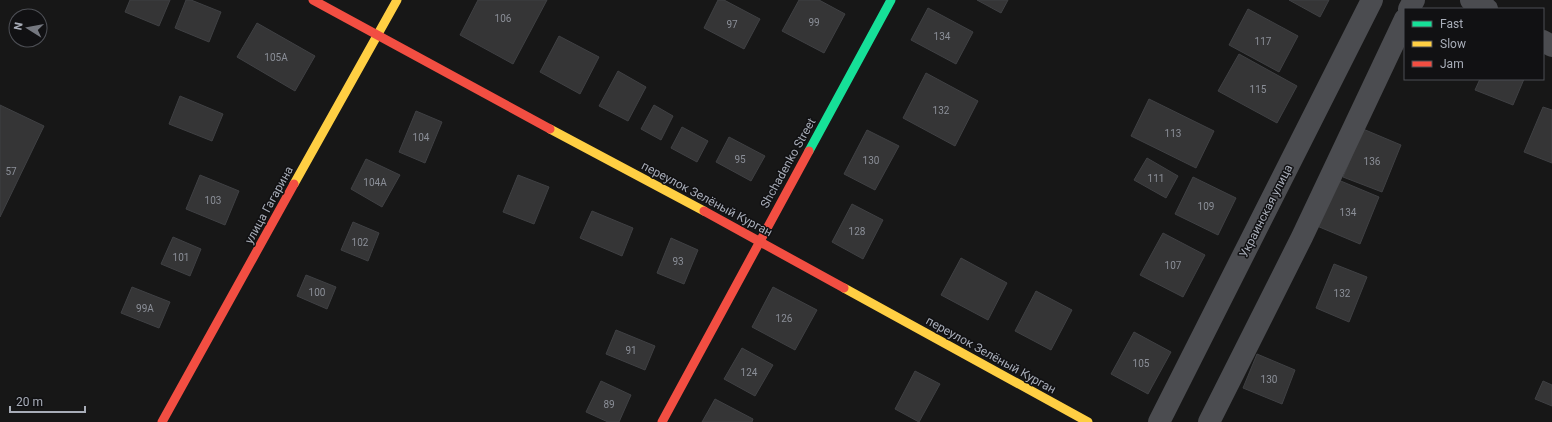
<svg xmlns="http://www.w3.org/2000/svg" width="1552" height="422" font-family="Roboto,sans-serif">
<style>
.building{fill:#353536;stroke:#3f4043}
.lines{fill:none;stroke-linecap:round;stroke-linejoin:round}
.street{stroke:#4b4c50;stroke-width:22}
.fast{stroke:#16e098;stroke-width:9}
.slow{stroke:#ffcf43;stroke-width:9}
.jam{stroke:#f24e42;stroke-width:9}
.labels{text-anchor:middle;stroke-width:3;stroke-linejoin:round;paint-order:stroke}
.number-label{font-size:10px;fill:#8b8f98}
.street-label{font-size:12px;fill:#a8adb8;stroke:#111113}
</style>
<rect width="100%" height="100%" fill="#171717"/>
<g class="building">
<path d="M 130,0 L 170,0 L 159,26 L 125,12 Z"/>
<path d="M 186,0 L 191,0 L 221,12 L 209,42 L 175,28 Z"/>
<path d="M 478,0 L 547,0 L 513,64 L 460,35 Z"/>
<path d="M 718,0 L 724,0 L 760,19 L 744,49 L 704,28 Z"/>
<path d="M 799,0 L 819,0 L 845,14 L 824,53 L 782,31 Z"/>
<path d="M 977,0 L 1008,0 L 1001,13 Z"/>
<path d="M 1289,0 L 1329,0 L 1320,17 Z"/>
<path d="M 928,8 L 973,32 L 956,64 L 911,40 Z"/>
<path d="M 1248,9 L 1298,36 L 1279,72 L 1229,45 Z"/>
<path d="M 257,23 L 315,56 L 295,91 L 237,57 Z"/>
<path d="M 559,36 L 599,57 L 580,94 L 540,72 Z"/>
<path d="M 1239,54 L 1297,86 L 1277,123 L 1218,91 Z"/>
<path d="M 618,71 L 646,87 L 628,121 L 599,106 Z"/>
<path d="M 926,73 L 978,101 L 955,146 L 903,118 Z"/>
<path d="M 1480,79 L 1524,79 L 1513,105 L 1475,90 Z"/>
<path d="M 180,96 L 223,114 L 212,141 L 169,124 Z"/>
<path d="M 1149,99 L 1214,131 L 1196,168 L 1131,136 Z"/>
<path d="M 0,105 L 44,126 L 0,217 Z"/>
<path d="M 654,105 L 673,116 L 661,140 L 641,129 Z"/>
<path d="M 1543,107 L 1552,110 L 1552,163 L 1524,152 Z"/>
<path d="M 416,111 L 442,122 L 425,163 L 399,152 Z"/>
<path d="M 682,127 L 708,141 L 697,162 L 671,148 Z"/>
<path d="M 1363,129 L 1401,145 L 1382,192 L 1343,177 Z"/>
<path d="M 867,130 L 899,146 L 875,190 L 844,174 Z"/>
<path d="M 729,137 L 765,156 L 751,181 L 716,162 Z"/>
<path d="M 1147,158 L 1178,176 L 1166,198 L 1134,180 Z"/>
<path d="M 366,159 L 400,175 L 382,207 L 351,189 Z"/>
<path d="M 200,175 L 239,191 L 225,225 L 186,209 Z"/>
<path d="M 518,175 L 549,187 L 534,224 L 503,212 Z"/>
<path d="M 1193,177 L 1236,198 L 1218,235 L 1175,214 Z"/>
<path d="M 1336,179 L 1379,197 L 1360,244 L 1317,226 Z"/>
<path d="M 852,204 L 883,220 L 863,259 L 832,242 Z"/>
<path d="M 592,211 L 633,228 L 622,256 L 580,238 Z"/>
<path d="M 353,222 L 379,233 L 368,261 L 341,250 Z"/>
<path d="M 1163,233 L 1205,255 L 1183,297 L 1140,275 Z"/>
<path d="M 173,237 L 201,249 L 190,276 L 161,264 Z"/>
<path d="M 671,238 L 698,250 L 684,284 L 657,273 Z"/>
<path d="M 961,258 L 1007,283 L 988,320 L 941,295 Z"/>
<path d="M 1334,264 L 1367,277 L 1349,322 L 1316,308 Z"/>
<path d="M 306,275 L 336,287 L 327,309 L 297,296 Z"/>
<path d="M 132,287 L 170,302 L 159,328 L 121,313 Z"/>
<path d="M 773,287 L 817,310 L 795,350 L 752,327 Z"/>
<path d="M 1036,291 L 1072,310 L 1051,350 L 1015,331 Z"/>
<path d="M 616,330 L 655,346 L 645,370 L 606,354 Z"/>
<path d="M 1134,332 L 1171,352 L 1148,394 L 1111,374 Z"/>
<path d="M 742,348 L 773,365 L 755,396 L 724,379 Z"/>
<path d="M 1257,354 L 1295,370 L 1282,404 L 1243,388 Z"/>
<path d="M 915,371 L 940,384 L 919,422 L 895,409 Z"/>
<path d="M 601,381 L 631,395 L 619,422 L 608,422 L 586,412 Z"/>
<path d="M 1543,381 L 1552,385 L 1552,406 L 1535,399 Z"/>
<path d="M 715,399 L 753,419 L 752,422 L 702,422 Z"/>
</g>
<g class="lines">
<g class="street">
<path d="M 1471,0 L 1487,9"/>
<path d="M 1409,9 L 1414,0"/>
<path d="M 1543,41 L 1552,46"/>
<path d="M 1159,422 L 1372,0"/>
<path d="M 1209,422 L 1302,237 L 1405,19"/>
</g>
<path class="fast" d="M 809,151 L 891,0"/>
<g class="slow">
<path d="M 550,129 L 704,211"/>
<path d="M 294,184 L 397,0"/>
<path d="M 844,288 L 1088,422"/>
</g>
<g class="jam">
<path d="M 313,0 L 550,129"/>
<path d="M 704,211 L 844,288"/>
<path d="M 162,422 L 294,184"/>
<path d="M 662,422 L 809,151"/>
</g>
</g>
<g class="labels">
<g class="number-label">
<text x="503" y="22">106</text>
<text x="814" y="26">99</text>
<text x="732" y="28">97</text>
<text x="942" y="40">134</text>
<text x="1263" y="45">117</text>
<text x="276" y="61">105А</text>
<text x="1258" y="93">115</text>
<text x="941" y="114">132</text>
<text x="1173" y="137">113</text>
<text x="421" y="141">104</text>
<text x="740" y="163">95</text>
<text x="871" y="164">130</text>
<text x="1372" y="165">136</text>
<text x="11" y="175">57</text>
<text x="1156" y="182">111</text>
<text x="375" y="186">104А</text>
<text x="213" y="204">103</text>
<text x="1206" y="210">109</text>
<text x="1348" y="216">134</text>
<text x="857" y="235">128</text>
<text x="360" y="246">102</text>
<text x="181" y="261">101</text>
<text x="678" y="265">93</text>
<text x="1173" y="269">107</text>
<text x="317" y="296">100</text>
<text x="1342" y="297">132</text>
<text x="145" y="312">99А</text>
<text x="784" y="322">126</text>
<text x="631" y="354">91</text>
<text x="1141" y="367">105</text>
<text x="749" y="376">124</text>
<text x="1269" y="383">130</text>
<text x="609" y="408">89</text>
</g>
<g class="street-label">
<text transform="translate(788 163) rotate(-61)" y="4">Shchadenko Street</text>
<text transform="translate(707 199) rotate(28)" y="4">переулок Зелёный Курган</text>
<text transform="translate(269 205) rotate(-61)" y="4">улица Гагарина</text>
<text transform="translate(1266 211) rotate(-63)" y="4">Украинская улица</text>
<text transform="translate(991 355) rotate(29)" y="4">переулок Зелёный Курган</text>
</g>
</g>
<rect x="1404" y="8" width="140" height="72" fill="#111113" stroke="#4d4f55"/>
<rect x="1412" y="21" width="20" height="6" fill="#16e098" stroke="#4d4f55"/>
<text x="1440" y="28" font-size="12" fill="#a8adb8">Fast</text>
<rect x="1412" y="41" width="20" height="6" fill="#ffcf43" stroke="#4d4f55"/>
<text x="1440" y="48" font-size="12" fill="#a8adb8">Slow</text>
<rect x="1412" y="61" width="20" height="6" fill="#f24e42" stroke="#4d4f55"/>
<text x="1440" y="68" font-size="12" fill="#a8adb8">Jam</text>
<g transform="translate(28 28) rotate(281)"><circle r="19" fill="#111113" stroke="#4d4f55"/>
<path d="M0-3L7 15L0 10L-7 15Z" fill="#757880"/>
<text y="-6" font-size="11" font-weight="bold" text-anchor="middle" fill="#a8adb8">N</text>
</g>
<path d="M10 406v6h75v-6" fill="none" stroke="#a8adb8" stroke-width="2"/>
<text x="16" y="406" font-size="12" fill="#a8adb8" stroke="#111113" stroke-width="3" paint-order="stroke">20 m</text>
</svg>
